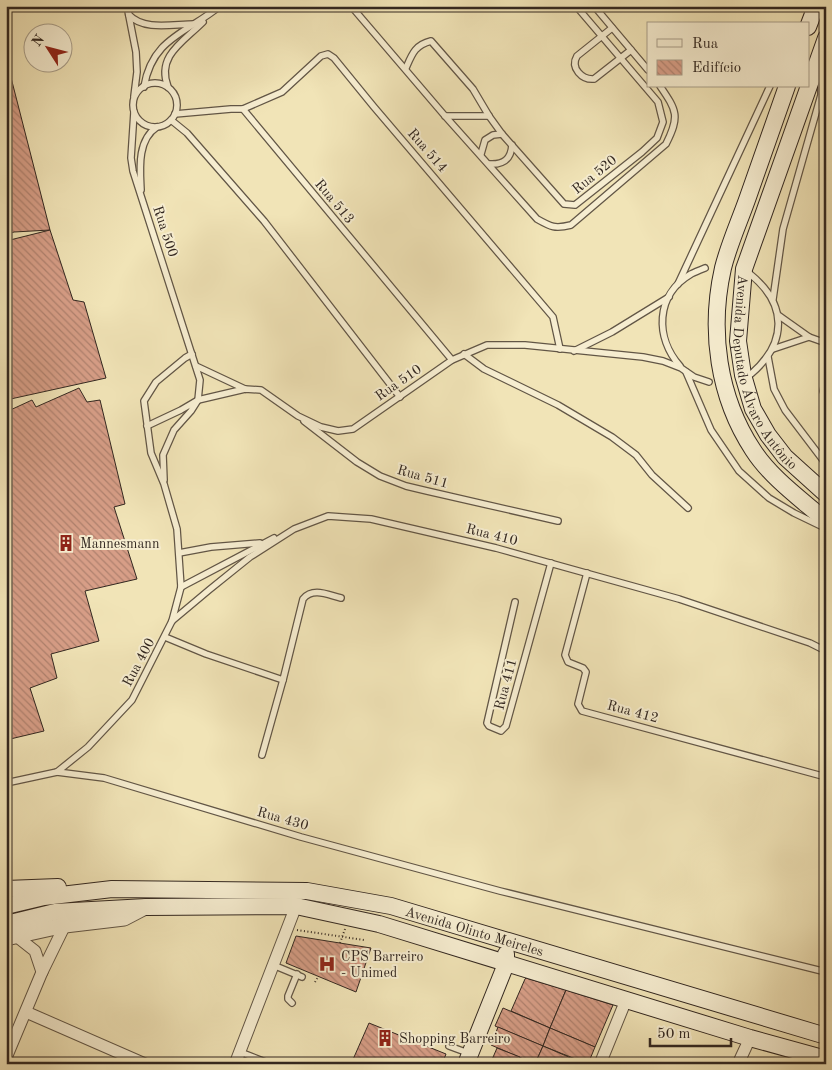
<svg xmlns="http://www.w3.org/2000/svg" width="832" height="1070" font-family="'Old Standard TT',serif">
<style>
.building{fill:url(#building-back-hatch);stroke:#322720}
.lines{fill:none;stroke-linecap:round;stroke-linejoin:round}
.service-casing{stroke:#625646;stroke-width:8}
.minor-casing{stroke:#625646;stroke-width:13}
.tertiary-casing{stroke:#625646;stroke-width:17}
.secondary-casing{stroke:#322720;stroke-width:18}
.path{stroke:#322720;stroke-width:2;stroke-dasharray:1 2.5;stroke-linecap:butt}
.service{stroke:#f6edd0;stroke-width:5.5}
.minor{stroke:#f6edd0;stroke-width:11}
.tertiary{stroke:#f6edd0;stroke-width:15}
.secondary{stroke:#f6edd0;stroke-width:16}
.labels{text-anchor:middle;stroke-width:4;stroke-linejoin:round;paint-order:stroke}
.street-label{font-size:14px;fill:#322720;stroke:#f6edd0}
.poi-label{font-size:14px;fill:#322720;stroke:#f6edd0;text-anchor:start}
</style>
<defs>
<pattern id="building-back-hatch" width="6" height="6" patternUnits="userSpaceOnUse" patternTransform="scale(1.25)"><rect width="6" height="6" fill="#d79e87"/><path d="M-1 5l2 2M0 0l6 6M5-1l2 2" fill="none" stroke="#af816e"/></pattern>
</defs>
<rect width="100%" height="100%" fill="#f1e4b7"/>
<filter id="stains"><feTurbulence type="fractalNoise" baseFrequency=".004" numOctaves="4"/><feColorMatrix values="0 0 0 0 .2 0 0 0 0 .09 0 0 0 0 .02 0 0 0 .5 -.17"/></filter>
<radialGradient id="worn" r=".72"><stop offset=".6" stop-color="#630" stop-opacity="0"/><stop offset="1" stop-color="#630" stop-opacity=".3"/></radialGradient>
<g class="building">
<path d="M 6,58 L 50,230 L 14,232 L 6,235 Z"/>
<path d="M 50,230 L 73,300 L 84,302 L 106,378 L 6,400 L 6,241 Z"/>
<path d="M 79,388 L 87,402 L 100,400 L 125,504 L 114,507 L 137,579 L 85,591 L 99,641 L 51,654 L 57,678 L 30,688 L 44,731 L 6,740 L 6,412 L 32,400 L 36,407 Z"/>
<path d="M 296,936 L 371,948 L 356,992 L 286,963 Z"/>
<path d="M 526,978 L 566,990 L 550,1028 L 511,1011 L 525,979 Z"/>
<path d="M 566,990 L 613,1005 L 595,1047 L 550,1028 Z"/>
<path d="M 503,1008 L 550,1028 L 543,1046 L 495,1026 Z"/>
<path d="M 369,1023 L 446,1054 L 442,1064 L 351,1064 Z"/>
<path d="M 498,1027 L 543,1046 L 535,1064 L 491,1045 Z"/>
<path d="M 550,1028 L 595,1047 L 588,1064 L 543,1046 Z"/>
<path d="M 543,1046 L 585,1064 L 535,1064 Z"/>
<path d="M 497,1048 L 520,1057 L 517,1064 L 491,1062 Z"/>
</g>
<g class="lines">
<g class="service-casing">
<g id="service">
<path d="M 127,6 L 136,52 L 137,72 L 134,96"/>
<path d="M 351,6 L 445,116 L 537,219 C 551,227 555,229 571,225 L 666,144 C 680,116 677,111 660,86"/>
<path d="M 594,6 L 648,70"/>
<path d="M 129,15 C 144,31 173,24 194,24"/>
<path d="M 612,28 L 577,56 C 570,68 582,80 594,79 L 631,50"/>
<path d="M 406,68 C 412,54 415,45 431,41 L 473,89 L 489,116 L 502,134 L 564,204 L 575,205 L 642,152 L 657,138 L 663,122 L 658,102 L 576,6"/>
<circle cx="155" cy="105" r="22"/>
<path d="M 144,87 C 152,38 187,33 220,6"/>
<path d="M 168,87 C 156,56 183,42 203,22"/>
<path d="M 243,109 L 282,92 L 321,56 L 328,54 L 334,58 L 374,107 L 553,317 L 560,349"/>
<path d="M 134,112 L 131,158 L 133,171 L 200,380 L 198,400 L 191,411 L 174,430 L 163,455 L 164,480"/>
<path d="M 175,114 L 231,109 L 243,109 L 452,360"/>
<path d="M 445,116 L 489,116"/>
<path d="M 171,120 L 187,133 L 264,221 L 400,397"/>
<path d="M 481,154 L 485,140 L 493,135 L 502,134"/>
<path d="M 489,164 C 504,165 511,159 512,145"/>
<path d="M 141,190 C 140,169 137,140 157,127"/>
<path d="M 750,274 C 787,304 788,342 751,374"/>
<path d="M 678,284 L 770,86"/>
<path d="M 773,299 L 783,229 L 821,95 L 821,69"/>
<path d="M 778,315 L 809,337 L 826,343"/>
<path d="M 773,349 L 809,337"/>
<path d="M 574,351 L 612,332 L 669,297"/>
<path d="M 464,354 L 484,369 L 558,405 L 612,437 L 636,455 L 652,475 L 688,508"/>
<path d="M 768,357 L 774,389 L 785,410 L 826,464"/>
<path d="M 196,366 L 245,389"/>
<path d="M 680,366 C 655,338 655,295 691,274 C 695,272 700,270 705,268"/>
<path d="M 686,372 L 711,430 L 739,471 L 769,498 L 794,513 L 823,527"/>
<path d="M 826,379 L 823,391 L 826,398"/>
<path d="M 304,421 L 357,462 L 380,476 L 406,486 L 427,491 L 558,521"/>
<path d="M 147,426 L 181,410 L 198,400 L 245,389 L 261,390 L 298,416 L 321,427 L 338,431 L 353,429 L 452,360 L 487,345 L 525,345 L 643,357 L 663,361 L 681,368 L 694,377 L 709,382"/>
<path d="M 179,553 L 211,547 L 260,543"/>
<path d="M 587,573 L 565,655 L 568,662 L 583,668 L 586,672 L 578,704 L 582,711 L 826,777"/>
<path d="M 181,587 L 274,538"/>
<path d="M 515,602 L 487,723 L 489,726 L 501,731 L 506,726 L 551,563"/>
<path d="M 172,621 L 209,590 L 250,557 L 294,529 L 328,516 L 371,519 L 496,548 L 679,599 L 810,643 L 826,651"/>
<path d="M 165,637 L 206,654 L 283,680 L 303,599 C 313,587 328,595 341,598"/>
<path d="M 262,755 L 283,680"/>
<path d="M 57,772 L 104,778 L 301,837 L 500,891 L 826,972"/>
<path d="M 6,783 L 57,772 L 88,747 L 132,700 L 172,621 L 181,587 L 177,529 L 164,484 L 151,453 L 144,401 L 156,382 L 185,358 L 192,354"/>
<path d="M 273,965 L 302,977"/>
<path d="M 292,1003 L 288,999 L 288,996 L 297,974"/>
<path d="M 449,1046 L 468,1053"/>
<path d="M 240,1052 L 268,1063"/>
</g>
</g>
<g class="minor-casing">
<g id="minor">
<path d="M 16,936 L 35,951 L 42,972"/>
<path d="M 26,1012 L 145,1064"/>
<path d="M 6,1058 L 42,972 L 65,925"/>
<path d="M 235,1064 L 296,906"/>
<path d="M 600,1064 L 626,1000"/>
<path d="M 738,1064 L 750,1038"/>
</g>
</g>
<g class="tertiary-casing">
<path id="tertiary" d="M 6,938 L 65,925 L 124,918 L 145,907"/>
</g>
<g class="secondary-casing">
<g id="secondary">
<path d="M 808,27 L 816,6"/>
<path id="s1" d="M 826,38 L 744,269 L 738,341 L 743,375 L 753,409 L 768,435 L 785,457 L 826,494"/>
<path d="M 787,86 C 774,123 761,160 748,197 C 740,220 729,244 723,268 C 709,330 718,397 753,450 C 771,478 801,499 826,521"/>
<path d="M 6,889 L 58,887"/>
<path id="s2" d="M 6,906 L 44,897 L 112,889 L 307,891 L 391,906 L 826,1036"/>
<path d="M 6,924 L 55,912 L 146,907 L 296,906 L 379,924 L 750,1038 L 826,1059"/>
<path d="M 466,1064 L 506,964 L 506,954"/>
</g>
</g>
<g class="path">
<path d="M 297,930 L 364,940"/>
<path d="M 340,943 L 345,929"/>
<path d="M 315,982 L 318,977"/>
</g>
<use href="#service" class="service"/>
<use href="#minor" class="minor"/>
<use href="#tertiary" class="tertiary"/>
<use href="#secondary" class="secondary"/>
</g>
<defs>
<g id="building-bare" transform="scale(1.35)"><path d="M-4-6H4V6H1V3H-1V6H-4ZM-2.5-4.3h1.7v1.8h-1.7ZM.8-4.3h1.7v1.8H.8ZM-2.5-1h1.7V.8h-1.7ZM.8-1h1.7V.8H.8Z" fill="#8f2418" stroke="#f6edd0" stroke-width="2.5" paint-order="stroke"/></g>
<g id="hospital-bare" transform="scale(1.35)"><path d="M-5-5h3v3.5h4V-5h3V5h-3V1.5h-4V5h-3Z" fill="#8f2418" stroke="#f6edd0" stroke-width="2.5" paint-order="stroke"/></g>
</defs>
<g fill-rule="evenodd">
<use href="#building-bare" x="66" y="543"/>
<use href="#hospital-bare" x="327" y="964"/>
<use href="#building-bare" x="385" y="1038"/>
</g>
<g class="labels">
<g class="street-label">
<text transform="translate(428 150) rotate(49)" y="5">Rua 514</text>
<text transform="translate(594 174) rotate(-39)" y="5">Rua 520</text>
<text transform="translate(335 201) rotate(50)" y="5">Rua 513</text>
<text transform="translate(166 231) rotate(72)" y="5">Rua 500</text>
<text dy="5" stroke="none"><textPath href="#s1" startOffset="355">Avenida Deputado Álvaro Antônio</textPath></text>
<text transform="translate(398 382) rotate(-35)" y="5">Rua 510</text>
<text transform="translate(423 476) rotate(16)" y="5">Rua 511</text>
<text transform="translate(492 534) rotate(14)" y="5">Rua 410</text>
<text transform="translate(138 662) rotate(-62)" y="5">Rua 400</text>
<text transform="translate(505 684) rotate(-75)" y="5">Rua 411</text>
<text transform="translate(633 711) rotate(15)" y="5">Rua 412</text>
<text transform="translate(283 818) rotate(16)" y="5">Rua 430</text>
<text dy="5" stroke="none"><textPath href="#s2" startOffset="475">Avenida Olinto Meireles</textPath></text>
</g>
<g class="poi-label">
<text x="80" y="548">Mannesmann</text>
<text x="341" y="961">CPS Barreiro<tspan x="341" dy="16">- Unimed</tspan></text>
<text x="399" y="1043">Shopping Barreiro</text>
</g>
</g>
<rect width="832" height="1070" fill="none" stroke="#f1e4b7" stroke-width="25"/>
<rect x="8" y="8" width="817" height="1055" fill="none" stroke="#322720" stroke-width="2.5"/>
<rect x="12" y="12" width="807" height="1045" fill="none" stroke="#322720"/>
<rect x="647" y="22" width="162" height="65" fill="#f6edd0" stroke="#a89e8a"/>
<rect x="657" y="39" width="25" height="8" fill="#f6edd0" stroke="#a89e8a"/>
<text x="692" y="48" font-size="15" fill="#322720">Rua</text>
<rect x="657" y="60" width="25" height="15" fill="url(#building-back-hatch)" stroke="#a89e8a"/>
<text x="692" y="72" font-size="15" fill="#322720">Edifício</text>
<g transform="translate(48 48) rotate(306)"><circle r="24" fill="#f6edd0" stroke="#a89e8a"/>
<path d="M0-4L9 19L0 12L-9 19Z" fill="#8f2418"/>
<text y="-8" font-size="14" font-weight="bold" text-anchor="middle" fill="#322720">N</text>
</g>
<path d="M650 1038v8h81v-8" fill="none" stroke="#322720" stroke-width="2.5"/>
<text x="657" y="1038" font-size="15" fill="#322720" stroke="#f6edd0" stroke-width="4" paint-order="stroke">50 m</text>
<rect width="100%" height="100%" filter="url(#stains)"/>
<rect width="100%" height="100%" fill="url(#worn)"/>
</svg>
